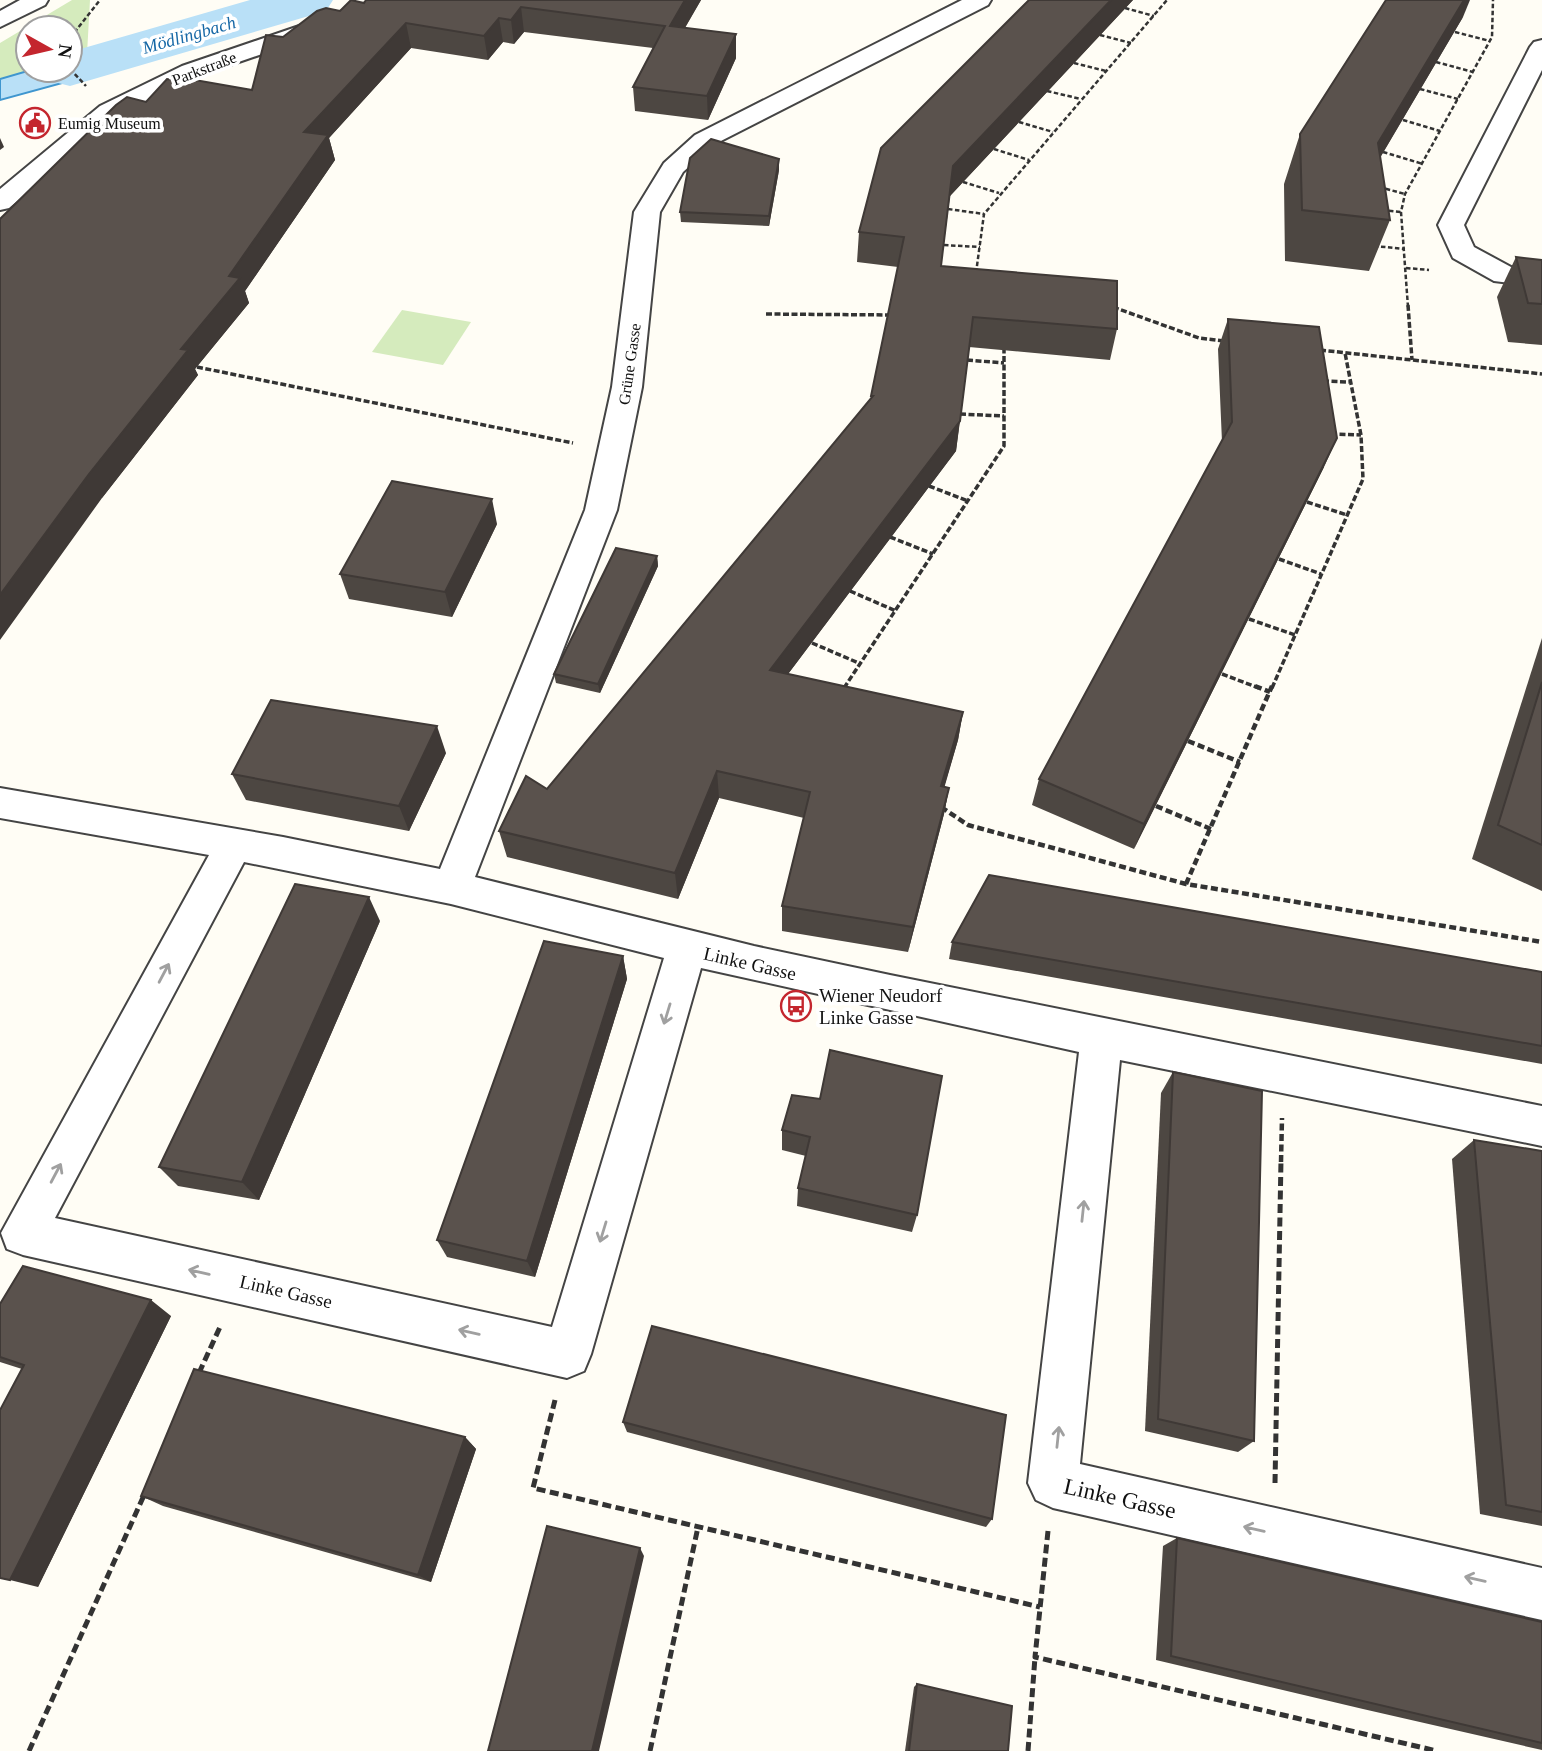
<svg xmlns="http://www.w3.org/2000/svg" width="1542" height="1751" font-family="Georgia,serif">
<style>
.green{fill:#d5ebbd}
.water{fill:#b9e0f7;stroke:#3f96cf;stroke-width:2}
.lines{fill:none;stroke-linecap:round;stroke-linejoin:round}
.river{fill:#b9e0f7;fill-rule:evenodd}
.minor-casing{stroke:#444;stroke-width:4}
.path-far3{stroke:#333;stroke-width:2.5;stroke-dasharray:4.5 2.5;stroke-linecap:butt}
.path-far2{stroke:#333;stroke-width:3.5;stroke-dasharray:6 2.5;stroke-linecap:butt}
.path-far1{stroke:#333;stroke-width:4.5;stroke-dasharray:7 3.5;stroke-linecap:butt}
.path{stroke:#333;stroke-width:5;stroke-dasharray:9 4.5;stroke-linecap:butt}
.minor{fill:#fff;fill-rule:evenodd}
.wall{fill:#4d4742}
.shaded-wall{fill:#3f3936}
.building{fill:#5a524d;stroke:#3f3936;stroke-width:2}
.oneway{stroke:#a0a0a0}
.labels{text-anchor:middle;stroke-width:7;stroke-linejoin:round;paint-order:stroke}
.far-street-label{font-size:16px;fill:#111;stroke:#fff}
.far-poi-label{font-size:16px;fill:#111;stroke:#fff;text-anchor:start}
.far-water-label{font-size:18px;font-style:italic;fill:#1768a6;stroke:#fff}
.street-label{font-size:19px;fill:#111;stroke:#fff}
.poi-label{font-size:19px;fill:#111;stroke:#fff;text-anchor:start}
.near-street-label{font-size:23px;fill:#111;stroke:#fff}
</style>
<rect width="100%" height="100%" fill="#fffdf5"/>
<g class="green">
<path d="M 72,0 L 90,0 L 87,54 L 70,58 L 70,28 L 28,28 L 28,70 L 31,70 L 0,79 L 0,43 Z"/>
<path d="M 402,310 L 471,322 L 443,365 L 372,352 Z"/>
</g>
<path class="water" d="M 87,54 L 106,71 L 0,100 L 0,79 L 31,70 L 70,70 L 70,58 Z"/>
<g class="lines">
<path class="river" d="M 250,0 L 333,0 L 326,11 L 70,86 L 50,81 L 43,70 L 70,70 L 70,52 Z"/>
<g class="minor-casing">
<g id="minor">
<path d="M 20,0 L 48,0 L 45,5 L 0,27 L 0,11 Z"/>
<path d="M 375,0 L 408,0 L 405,5 L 198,76 L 118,116 L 9,208 L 0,210 L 0,189 L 100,106 L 182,66 Z"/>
<path d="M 962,0 L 991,0 L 988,5 L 713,145 L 683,172 L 660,212 L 642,387 L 617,510 L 475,877 L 754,946 L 890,975 L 1542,1106 L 1542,1146 L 1120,1060 L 1080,1464 L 1542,1568 L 1542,1620 L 1053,1508 L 1036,1500 L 1028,1483 L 1079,1052 L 701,968 L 591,1354 L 584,1371 L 567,1378 L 23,1255 L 7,1249 L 1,1233 L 209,855 L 0,818 L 0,788 L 283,837 L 440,869 L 585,510 L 612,387 L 634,212 L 664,163 L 695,135 ZM 244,862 L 451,904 L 664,958 L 552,1327 L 55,1218 Z"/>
<path d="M 1542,40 L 1542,70 L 1464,225 L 1474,247 L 1511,267 L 1542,271 L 1542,287 L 1494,281 L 1453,258 L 1438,225 L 1530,47 L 1534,42 Z"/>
</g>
</g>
<g class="path-far3">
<path d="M 1125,8 L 1154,16"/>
<path d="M 1455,32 L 1490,41"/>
<path d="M 1100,35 L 1131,43"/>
<path d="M 70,38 L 100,0"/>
<path d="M 1436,62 L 1473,72"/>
<path d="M 1074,63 L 1106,71"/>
<path d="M 70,69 L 86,86"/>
<path d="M 1420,89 L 1458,99"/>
<path d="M 1047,91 L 1081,99"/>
<path d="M 1403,120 L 1440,131"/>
<path d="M 1019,122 L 1053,132"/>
<path d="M 994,149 L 1029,160"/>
<path d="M 1383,152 L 1423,164"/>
<path d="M 963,182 L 999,193"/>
<path d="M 1379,187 L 1405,194"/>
<path d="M 948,209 L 984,214"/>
<path d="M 1382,210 L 1401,212"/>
<path d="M 944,245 L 980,247"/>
<path d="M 1374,246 L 1405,249"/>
<path d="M 1406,268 L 1429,270"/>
<path d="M 976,273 L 984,214 L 1167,0"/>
<path d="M 1408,307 L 1401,212 L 1405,194 L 1492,37 L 1493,0"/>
</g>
<g class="path-far2">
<path d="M 1408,305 L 1412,360"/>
<path d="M 1113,307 L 1199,338 L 1224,341"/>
<path d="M 766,314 L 894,315"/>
<path d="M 1320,350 L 1542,374"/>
<path d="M 967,360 L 1004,363"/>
<path d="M 197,367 L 573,443"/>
<path d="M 1323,381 L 1349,382"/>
<path d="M 960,414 L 1004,416"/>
<path d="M 1331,434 L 1361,435"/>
<path d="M 929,486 L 968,501"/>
<path d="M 1307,502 L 1347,515"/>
<path d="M 890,537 L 933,554"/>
<path d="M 1279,559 L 1321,574"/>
<path d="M 850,591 L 896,611"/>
<path d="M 1249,619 L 1295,635"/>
<path d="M 812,643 L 861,664"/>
<path d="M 1222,674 L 1259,688"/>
<path d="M 844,688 L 1004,446 L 1004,345"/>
<path d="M 1272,688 L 1363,479 L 1361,435 L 1345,353"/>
</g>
<g class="path-far1">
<path d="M 1255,686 L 1270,692"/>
<path d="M 843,690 L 845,686"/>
<path d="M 1188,741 L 1240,762"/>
<path d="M 1156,806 L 1211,829"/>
<path d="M 941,807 L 968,825 L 1186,884 L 1542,942"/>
<path d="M 1186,884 L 1272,686"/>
<path d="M 1281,1162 L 1282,1118"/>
</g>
<g class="path">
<path d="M 199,1373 L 220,1327"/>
<path d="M 555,1400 L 533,1488 L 1040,1607"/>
<path d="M 1275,1483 L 1281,1160"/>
<path d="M 1048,1531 L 1035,1657 L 1437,1751"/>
<path d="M 29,1751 L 145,1493"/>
<path d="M 650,1751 L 698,1527"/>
<path d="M 1028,1751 L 1035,1657"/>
</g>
<use href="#minor" class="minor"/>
</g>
<g class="wall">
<path d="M 701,0 L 685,28 L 736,34 L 736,58 L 708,120 L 635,111 L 633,87 L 653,48 L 524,32 L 514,44 L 503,42 L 488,60 L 411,48 L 329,138 L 335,160 L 245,291 L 249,303 L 195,369 L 198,375 L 102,498 L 146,102 L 252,90 L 283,37 L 340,11 L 364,3 Z"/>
<path d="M 1029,0 L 1133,0 L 950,196 L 941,266 L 1117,329 L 1110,360 L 969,347 L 956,451 L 788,674 L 963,712 L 958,740 L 944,787 L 949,788 L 944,814 L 908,952 L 782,931 L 782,906 L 804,818 L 719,798 L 678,899 L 507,857 L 499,831 L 547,789 L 871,399 L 898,267 L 857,262 L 859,232 Z"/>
<path d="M 1463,17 L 1380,158 L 1390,220 L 1369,271 L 1285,261 L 1284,184 L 1300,134 Z"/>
<path d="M 779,170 L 769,226 L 681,222 L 680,212 Z"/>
<path d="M 1516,257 L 1542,260 L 1542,345 L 1508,342 L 1497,297 Z"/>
<path d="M 1228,319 L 1324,467 L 1134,849 L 1032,805 L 1039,779 L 1222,442 L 1218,349 Z"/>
<path d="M 497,524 L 452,617 L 349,599 L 340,574 Z"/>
<path d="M 657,556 L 658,566 L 600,693 L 556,683 L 554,674 Z"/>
<path d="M 1542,638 L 1542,891 L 1472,859 Z"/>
<path d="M 446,753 L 409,831 L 246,800 L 232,774 Z"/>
<path d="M 380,921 L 259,1200 L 178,1186 L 159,1167 Z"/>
<path d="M 952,942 L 1542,972 L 1542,1064 L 949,959 Z"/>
<path d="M 623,956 L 627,979 L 535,1277 L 447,1257 L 437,1240 Z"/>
<path d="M 1173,1072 L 1254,1441 L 1238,1452 L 1145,1431 L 1161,1093 Z"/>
<path d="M 792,1095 L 917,1215 L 912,1232 L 797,1206 L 798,1188 L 806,1156 L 782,1150 L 782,1130 Z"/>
<path d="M 1474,1140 L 1542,1151 L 1542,1526 L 1480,1514 L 1452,1159 Z"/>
<path d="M 0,1304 L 171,1316 L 38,1587 L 22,1369 L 0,1362 Z"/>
<path d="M 623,1422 L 992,1519 L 986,1527 L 627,1432 Z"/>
<path d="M 465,1437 L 476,1449 L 431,1582 L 163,1506 L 141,1496 Z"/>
<path d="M 1177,1538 L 1542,1622 L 1542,1750 L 1363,1709 L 1156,1660 L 1163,1546 Z"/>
<path d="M 917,1684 L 1008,1751 L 905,1751 L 914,1687 Z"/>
</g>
<g class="shaded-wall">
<path d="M 685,0 L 701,0 L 671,51 L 670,26 Z"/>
<path d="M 1111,0 L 1133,0 L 950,196 L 953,166 Z"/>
<path d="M 1464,0 L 1470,0 L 1463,17 L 1359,193 L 1378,143 Z"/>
<path d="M 521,7 L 524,32 L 514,44 L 511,20 Z"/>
<path d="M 499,18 L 503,42 L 488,60 L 484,36 Z"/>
<path d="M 406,23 L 411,48 L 329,138 L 335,160 L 245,291 L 249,303 L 195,369 L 198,375 L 102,498 L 0,640 L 0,595 L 181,349 L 229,276 L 304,132 Z"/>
<path d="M 736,34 L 736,58 L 708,120 L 707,96 Z"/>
<path d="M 0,138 L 4,147 L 0,150 Z"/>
<path d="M 779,159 L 779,170 L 769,226 L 769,216 Z"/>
<path d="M 960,421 L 956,451 L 770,698 L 770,670 Z"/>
<path d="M 1337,438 L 1324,467 L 1134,849 L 1144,824 Z"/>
<path d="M 492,499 L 497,524 L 452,617 L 445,592 Z"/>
<path d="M 657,556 L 658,566 L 600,693 L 598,684 Z"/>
<path d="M 963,712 L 958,740 L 937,813 L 941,786 Z"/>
<path d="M 437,726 L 446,753 L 409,831 L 399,806 Z"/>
<path d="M 717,771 L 719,798 L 678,899 L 675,873 Z"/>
<path d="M 949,788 L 944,814 L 908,952 L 913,927 Z"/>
<path d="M 369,897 L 380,921 L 259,1200 L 242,1182 Z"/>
<path d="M 623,956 L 627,979 L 535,1277 L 527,1261 Z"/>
<path d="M 151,1300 L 171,1316 L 38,1587 L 10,1580 Z"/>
<path d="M 465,1437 L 476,1449 L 431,1582 L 418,1575 Z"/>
<path d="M 640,1548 L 644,1556 L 599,1751 L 592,1751 Z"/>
</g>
<g class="building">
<path d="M 351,0 L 364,3 L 366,0 L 685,0 L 670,26 L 736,34 L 707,96 L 633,87 L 665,26 L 521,7 L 511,20 L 499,18 L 484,36 L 406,23 L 304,132 L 328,135 L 229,276 L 240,278 L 181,349 L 188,350 L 89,474 L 0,595 L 0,219 L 116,105 L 127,97 L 146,102 L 167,79 L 175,80 L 178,77 L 252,90 L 266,35 L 283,37 L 317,11 L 326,8 L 340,11 Z"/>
<path d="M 1029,0 L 1111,0 L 953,166 L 941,266 L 1117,281 L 1117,329 L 973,317 L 960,421 L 770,670 L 963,712 L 941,786 L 949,788 L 913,927 L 782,906 L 810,792 L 717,771 L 675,873 L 499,831 L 526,776 L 547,789 L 873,396 L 871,396 L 904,237 L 859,232 L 881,148 Z"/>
<path d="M 1386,0 L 1464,0 L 1378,143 L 1390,220 L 1302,210 L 1300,134 Z"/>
<path d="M 711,139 L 779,159 L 769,216 L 680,212 L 690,158 Z"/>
<path d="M 1516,257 L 1542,260 L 1542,304 L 1528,303 Z"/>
<path d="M 1228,319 L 1319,327 L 1337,438 L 1144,824 L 1039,779 L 1232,422 Z"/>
<path d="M 392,481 L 492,499 L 445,592 L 340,574 Z"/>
<path d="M 616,548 L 657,556 L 598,684 L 554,674 Z"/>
<path d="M 1542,682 L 1542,845 L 1498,825 Z"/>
<path d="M 271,700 L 437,726 L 399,806 L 232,774 Z"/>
<path d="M 989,875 L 1542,972 L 1542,1046 L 952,942 Z"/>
<path d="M 295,884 L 369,897 L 242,1182 L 159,1167 Z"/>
<path d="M 544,941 L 623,956 L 527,1261 L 437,1240 Z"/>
<path d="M 830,1050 L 942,1076 L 917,1215 L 798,1188 L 810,1137 L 782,1130 L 792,1095 L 820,1099 Z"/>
<path d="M 1173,1072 L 1262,1091 L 1254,1441 L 1158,1419 Z"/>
<path d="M 1474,1140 L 1542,1151 L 1542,1512 L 1506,1505 Z"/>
<path d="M 23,1266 L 151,1300 L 10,1580 L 0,1578 L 0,1410 L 24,1365 L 0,1357 L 0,1304 Z"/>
<path d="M 652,1326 L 1006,1415 L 992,1519 L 623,1422 Z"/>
<path d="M 194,1369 L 465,1437 L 418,1575 L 141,1496 Z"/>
<path d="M 547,1526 L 640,1548 L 592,1751 L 488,1751 Z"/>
<path d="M 1177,1538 L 1542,1622 L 1542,1743 L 1171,1656 Z"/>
<path d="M 917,1684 L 1012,1706 L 1008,1751 L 909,1751 Z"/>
</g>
<defs><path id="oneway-shaft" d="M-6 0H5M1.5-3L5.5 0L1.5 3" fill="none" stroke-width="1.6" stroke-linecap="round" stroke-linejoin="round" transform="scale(1.75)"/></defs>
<g class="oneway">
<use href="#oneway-shaft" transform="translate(164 973) rotate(-62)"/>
<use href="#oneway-shaft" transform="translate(667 1014) rotate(107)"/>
<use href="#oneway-shaft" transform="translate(56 1173) rotate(-62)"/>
<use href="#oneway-shaft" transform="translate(1083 1211) rotate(-84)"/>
<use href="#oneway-shaft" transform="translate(603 1232) rotate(107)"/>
<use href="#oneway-shaft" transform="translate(199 1272) rotate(-167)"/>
<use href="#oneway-shaft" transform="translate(469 1332) rotate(-167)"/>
<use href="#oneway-shaft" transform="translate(1058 1437) rotate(-84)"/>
<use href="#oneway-shaft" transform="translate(1254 1529) rotate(-167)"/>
<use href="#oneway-shaft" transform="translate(1475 1579) rotate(-167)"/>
</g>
<defs>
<g id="civic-ring" transform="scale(1.575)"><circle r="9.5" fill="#fff" stroke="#c4262e" stroke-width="1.5"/><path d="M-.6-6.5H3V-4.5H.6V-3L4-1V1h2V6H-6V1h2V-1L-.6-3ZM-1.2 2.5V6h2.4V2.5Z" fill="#c4262e"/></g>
<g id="bus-ring" transform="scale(1.575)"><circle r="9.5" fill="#fff" stroke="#c4262e" stroke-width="1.5"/><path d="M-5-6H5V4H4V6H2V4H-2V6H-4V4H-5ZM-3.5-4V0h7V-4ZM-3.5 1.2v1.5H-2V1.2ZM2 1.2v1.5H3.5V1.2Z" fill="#c4262e"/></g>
</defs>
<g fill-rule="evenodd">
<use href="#civic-ring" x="35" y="123"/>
<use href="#bus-ring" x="796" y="1006"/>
</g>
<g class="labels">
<g class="far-street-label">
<text transform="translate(204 68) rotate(-21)" y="6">Parkstraße</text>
<text transform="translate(629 364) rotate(-82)" y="6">Grüne Gasse</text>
</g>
<g class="far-poi-label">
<text x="58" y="129">Eumig Museum</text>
</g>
<g class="far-water-label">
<text transform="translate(189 35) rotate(-16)" y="6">Mödlingbach</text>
</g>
<g class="street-label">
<text transform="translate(750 963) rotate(13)" y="7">Linke Gasse</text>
<text transform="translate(286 1291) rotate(13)" y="7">Linke Gasse</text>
</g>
<g class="poi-label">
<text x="819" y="1002">Wiener Neudorf<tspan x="819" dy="22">Linke Gasse</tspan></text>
</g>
<g class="near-street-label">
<text transform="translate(1120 1498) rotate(13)" y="8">Linke Gasse</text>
</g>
</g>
<g transform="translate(49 49) rotate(98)"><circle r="33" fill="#ffffff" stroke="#a0a0a0" stroke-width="2"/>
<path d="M0-5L12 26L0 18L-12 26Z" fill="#c4262e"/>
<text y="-10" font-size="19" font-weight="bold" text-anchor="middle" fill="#111111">N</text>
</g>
</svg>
